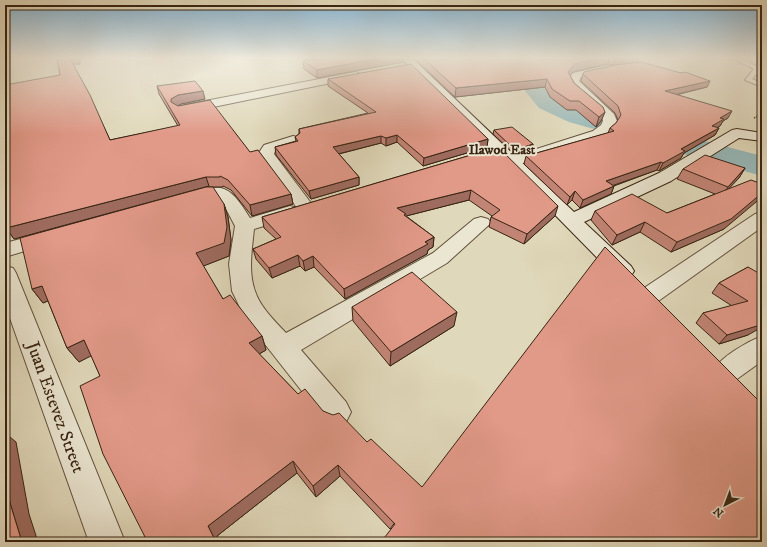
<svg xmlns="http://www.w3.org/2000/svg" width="767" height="547" font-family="'IM FELL DW Pica',serif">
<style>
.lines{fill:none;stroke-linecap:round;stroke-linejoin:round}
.river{fill:#97b8b8;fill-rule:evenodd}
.lane-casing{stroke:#62513d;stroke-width:2}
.street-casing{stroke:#62513d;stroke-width:2}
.secondary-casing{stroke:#382413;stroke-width:2}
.path{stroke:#382413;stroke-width:1.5;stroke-dasharray:1.5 1;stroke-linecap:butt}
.lane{fill:#ebe6d2;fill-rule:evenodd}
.street{fill:#ebe6d2;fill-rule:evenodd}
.secondary{fill:#ebe6d2;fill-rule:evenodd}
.wall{fill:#c28475;stroke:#382413}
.shaded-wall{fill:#9e6b5f;stroke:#382413}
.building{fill:#e19988;stroke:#382413}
.labels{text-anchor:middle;stroke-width:4;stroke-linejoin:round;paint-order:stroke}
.far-quarter-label{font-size:14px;font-weight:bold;fill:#382413;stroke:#ebe6d2}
.near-street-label{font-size:18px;fill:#382413;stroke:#ebe6d2}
</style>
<rect width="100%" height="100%" fill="#e0d8ba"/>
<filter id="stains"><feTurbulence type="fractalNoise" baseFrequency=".005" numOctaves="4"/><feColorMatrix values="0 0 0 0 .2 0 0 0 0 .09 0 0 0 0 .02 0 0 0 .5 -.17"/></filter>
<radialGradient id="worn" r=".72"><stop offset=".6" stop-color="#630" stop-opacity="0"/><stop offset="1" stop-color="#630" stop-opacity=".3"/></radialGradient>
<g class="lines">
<path class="river" d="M 526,57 L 554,57 L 564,68 L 550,84 L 549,90 L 557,98 L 587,110 L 762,156 L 762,176 L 569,122 L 539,108 L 525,91 L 528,82 L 541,67 L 529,61 Z"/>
<g class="lane-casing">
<path id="lane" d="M 730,57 L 737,57 L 759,67 L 759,71 L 752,79 L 762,83 L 762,87 L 745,80 L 754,69 Z"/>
</g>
<g class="street-casing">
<g id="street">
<path d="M 608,65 L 612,66 L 613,68 L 612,70 L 581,77 L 579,81 L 614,114 L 617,121 L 612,130 L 603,137 L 517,165 L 505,165 L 503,162 L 505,159 L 593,131 L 601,125 L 603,121 L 601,115 L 573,90 L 567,81 L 573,73 Z"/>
<path d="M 356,72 L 362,75 L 360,77 L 184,113 L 178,109 L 184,105 Z"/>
<path d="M 293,136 L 298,137 L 300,140 L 298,143 L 275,151 L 274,154 L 314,207 L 311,211 L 305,212 L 299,211 L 297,216 L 254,229 C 252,249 248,272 255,291 C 260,307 275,321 286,333 L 433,253 L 474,219 L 481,217 L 488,219 L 491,223 L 447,263 L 301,350 L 346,402 L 351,412 L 346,422 L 336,426 L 326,422 L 246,320 L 232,291 L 229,264 L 235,226 L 224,205 L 218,199 C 206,198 194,206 182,203 L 179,199 L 182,195 C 222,184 227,181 250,218 L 290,206 L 297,208 L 258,154 L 264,145 Z"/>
<path d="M 762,212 L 762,227 L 657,302 L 649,304 L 641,302 L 637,296 L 641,290 L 755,214 Z"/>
<path d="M 51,231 L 58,233 L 61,237 L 58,241 L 5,257 L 5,243 Z"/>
<path d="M 5,266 L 13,268 L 16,273 L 125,542 L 89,542 L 5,304 Z"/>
<path d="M 762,336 L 762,361 L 737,379 L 727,383 L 717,379 L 713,371 C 720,357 747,342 762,336 Z"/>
</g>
</g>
<g class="secondary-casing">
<path id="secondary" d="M 400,57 L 411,57 L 574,212 L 659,173 L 732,130 L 737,129 L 762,133 L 762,141 L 739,138 L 671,181 L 584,222 L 631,266 L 634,271 L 631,276 L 623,278 L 615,276 Z"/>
</g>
<path class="path" d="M 754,118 L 762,114"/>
<use href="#lane" class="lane"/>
<use href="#street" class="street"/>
<use href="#secondary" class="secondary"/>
</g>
<g class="wall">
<path d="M 57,57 L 80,64 L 73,64 L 110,140 L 178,126 L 159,94 L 157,86 L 205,99 L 181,104 L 178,105 L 250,152 L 291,194 L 293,204 L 252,216 L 231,190 L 223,186 L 223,187 L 208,187 L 224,204 L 228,217 L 231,240 L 229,256 L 203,266 L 223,299 L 262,336 L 266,350 L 259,354 L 298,394 L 323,411 L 367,442 L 422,487 L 390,529 L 340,476 L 316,497 L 297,473 L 217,536 L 220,542 L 143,542 L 145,537 L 100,376 L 91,355 L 79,362 L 67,348 L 48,301 L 43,303 L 32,289 L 141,205 L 14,239 L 6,228 L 7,196 L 60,75 Z"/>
<path d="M 304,57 L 403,57 L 403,62 L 317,78 L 304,69 L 303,61 L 308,60 Z"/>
<path d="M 413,57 L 639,57 L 638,62 L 616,65 L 710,81 L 707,87 L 676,95 L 728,118 L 723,121 L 720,126 L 718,128 L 719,128 L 715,135 L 684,153 L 681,158 L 659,171 L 657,170 L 614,186 L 611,194 L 580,208 L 572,200 L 567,205 L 524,164 L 526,156 L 608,133 L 610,128 L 616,123 L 618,120 L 615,113 L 581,81 L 583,74 L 613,65 L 608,64 L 573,72 L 570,75 L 574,83 L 605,112 L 601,121 L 596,127 L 576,110 L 567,110 L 550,97 L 545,87 L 455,97 Z"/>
<path d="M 328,79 L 488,139 L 487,147 L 423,166 L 397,142 L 386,146 L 381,143 L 339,154 L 359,177 L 359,185 L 311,199 L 276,155 L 275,147 L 296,141 L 295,137 L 299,134 L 299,129 L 368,113 L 328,86 Z"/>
<path d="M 494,130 L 533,144 L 532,149 L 514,154 L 493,134 Z"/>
<path d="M 498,147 L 555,216 L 524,244 L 489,227 L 491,217 L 492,216 L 469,200 L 406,216 L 434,237 L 433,247 L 428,250 L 427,254 L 345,299 L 314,267 L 305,271 L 300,266 L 272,278 L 256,259 L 253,249 L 276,239 L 264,228 L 262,217 Z"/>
<path d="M 745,168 L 739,178 L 729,188 L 724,229 L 671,252 L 640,232 L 612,245 L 591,220 L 595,211 L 667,213 L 715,194 L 677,179 L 683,169 Z"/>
<path d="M 748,267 L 748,335 L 719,344 L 696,323 L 703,313 L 732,306 L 712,293 L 719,283 Z"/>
<path d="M 352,307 L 454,326 L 390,366 L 353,321 Z"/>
</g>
<g class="shaded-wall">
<path d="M 5,57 L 14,57 L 5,59 Z"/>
<path d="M 69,57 L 80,57 L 80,64 L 73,64 Z"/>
<path d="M 388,57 L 403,57 L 403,62 L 317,78 L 317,70 Z"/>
<path d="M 603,57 L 610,57 L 608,64 L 573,72 L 566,80 L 568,72 L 575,64 Z"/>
<path d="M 639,57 L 638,62 L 613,65 L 616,58 Z"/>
<path d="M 547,79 L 545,87 L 455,97 L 456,88 Z"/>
<path d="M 710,81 L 707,87 L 662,98 L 665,91 Z"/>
<path d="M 203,91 L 205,99 L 181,104 L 174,108 L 171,102 L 171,99 L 178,95 Z"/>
<path d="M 732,111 L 728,118 L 723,121 L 720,126 L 708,133 L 712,126 L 720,118 Z"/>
<path d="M 605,112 L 601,121 L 596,127 L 599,117 Z"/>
<path d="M 719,128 L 715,135 L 684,153 L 681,158 L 659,171 L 663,163 L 681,149 Z"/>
<path d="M 397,135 L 397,142 L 386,146 L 386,138 Z"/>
<path d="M 381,136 L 381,143 L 334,155 L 333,147 Z"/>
<path d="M 488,139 L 487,147 L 423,166 L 424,158 Z"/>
<path d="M 533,144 L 532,149 L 514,154 L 515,150 Z"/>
<path d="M 661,162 L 657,170 L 603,189 L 606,181 Z"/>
<path d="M 745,168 L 739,178 L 721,197 L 728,187 Z"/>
<path d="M 206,177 L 209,186 L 14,239 L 6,228 Z"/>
<path d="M 359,177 L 359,185 L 311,199 L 309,191 Z"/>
<path d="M 614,186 L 611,194 L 580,208 L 583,200 Z"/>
<path d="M 471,190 L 469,200 L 406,216 L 405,224 L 397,208 Z"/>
<path d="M 575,191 L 572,200 L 567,205 L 570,197 Z"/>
<path d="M 762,193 L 762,197 L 724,229 L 671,252 L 677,242 Z"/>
<path d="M 291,194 L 293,204 L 252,216 L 250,205 Z"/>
<path d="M 224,204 L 228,217 L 231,240 L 229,256 L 201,267 L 196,253 Z"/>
<path d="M 558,206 L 555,216 L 524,244 L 527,234 Z"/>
<path d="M 645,222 L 640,232 L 612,245 L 617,235 Z"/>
<path d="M 434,237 L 433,247 L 428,250 L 427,254 L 345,299 L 344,289 L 425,242 Z"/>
<path d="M 298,255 L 300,266 L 272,278 L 269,268 Z"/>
<path d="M 313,256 L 314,267 L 305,271 L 303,261 Z"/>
<path d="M 42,286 L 52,299 L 43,303 L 32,289 Z"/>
<path d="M 457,312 L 454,326 L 390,366 L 391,352 Z"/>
<path d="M 762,323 L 762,327 L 748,335 L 719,344 L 727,335 Z"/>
<path d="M 262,336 L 266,350 L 254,357 L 249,343 Z"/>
<path d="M 84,340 L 95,354 L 79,362 L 67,348 Z"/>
<path d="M 5,433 L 16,442 L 29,514 L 38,542 L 22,542 L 10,503 L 5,469 Z"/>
<path d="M 293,461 L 297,473 L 217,536 L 220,542 L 216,542 L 208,526 Z"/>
<path d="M 338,465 L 340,476 L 316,497 L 313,486 Z"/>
</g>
<g class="building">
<path d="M 57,57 L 69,57 L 90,95 L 110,140 L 180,125 L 157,86 L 195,81 L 203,91 L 178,95 L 171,99 L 171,102 L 178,106 L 210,100 L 250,152 L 258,150 L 291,194 L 250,205 L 228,180 L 220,176 L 220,177 L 206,177 L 6,228 L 5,222 L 5,197 L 7,196 L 5,172 L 5,85 L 60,75 Z"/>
<path d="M 314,57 L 388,57 L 317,70 L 303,61 L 316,59 Z"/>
<path d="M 422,57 L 603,57 L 575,64 L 568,72 L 574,83 L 603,107 L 605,112 L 599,117 L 579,101 L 570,101 L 552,89 L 547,79 L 456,88 Z"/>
<path d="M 641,62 L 681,73 L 685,72 L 710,81 L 665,91 L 732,111 L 720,118 L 724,119 L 712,126 L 719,128 L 681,149 L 685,151 L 663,163 L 661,162 L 606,181 L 614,186 L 583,200 L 575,191 L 570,197 L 526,156 L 614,131 L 610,128 L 616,123 L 621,115 L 618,106 L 583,74 L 584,72 L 615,65 Z"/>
<path d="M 411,64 L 488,139 L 424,158 L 397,135 L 386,138 L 381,136 L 333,147 L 359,177 L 309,191 L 275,147 L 298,141 L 295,137 L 300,133 L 299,129 L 376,112 L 328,79 Z"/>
<path d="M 512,127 L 533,144 L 515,150 L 494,130 Z"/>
<path d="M 498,147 L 558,206 L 527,234 L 491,217 L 500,210 L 471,190 L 397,208 L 406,214 L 404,215 L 434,237 L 425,242 L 428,244 L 344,289 L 313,256 L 303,261 L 298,255 L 269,268 L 253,249 L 281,237 L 262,217 Z"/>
<path d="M 705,155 L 745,168 L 728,187 L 683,169 Z"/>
<path d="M 751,180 L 762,184 L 762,193 L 731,219 L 677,242 L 645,222 L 617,235 L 595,211 L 632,194 L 667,213 Z"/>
<path d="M 206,187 L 213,187 L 224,204 L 227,227 L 224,243 L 196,253 L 223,299 L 230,295 L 262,336 L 249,343 L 298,394 L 305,389 L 323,411 L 333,415 L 339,413 L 367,442 L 371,439 L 422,487 L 605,247 L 762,404 L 762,542 L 381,542 L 395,524 L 338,465 L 313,486 L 293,461 L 208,526 L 216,542 L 143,542 L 142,539 L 145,537 L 103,454 L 80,386 L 100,376 L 84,340 L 67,348 L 42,286 L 32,289 L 20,238 Z"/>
<path d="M 748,267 L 762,275 L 762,323 L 757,326 L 727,335 L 703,313 L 748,301 L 719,283 Z"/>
<path d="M 412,272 L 457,312 L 391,352 L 352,307 Z"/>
<path d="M 5,469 L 10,503 L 22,542 L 5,542 Z"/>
</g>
<linearGradient id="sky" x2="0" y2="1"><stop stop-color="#87b6d5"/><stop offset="0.43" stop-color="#f1ede0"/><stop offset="1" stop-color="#f1ede0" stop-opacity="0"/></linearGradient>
<rect width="767" height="134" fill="url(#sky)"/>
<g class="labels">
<g class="far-quarter-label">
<text x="502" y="154">Ilawod East</text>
</g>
<g class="near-street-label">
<text transform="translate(56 407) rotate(70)" y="6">Juan Estevez Street</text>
</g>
</g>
<rect width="767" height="547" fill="none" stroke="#e0d8ba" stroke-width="20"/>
<rect x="6" y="6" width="755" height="535" fill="none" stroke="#382413" stroke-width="2"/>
<rect x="10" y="10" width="747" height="527" fill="none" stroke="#382413"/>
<g transform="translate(725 505) rotate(222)" stroke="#ebe6d2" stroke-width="3" paint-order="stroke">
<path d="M0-3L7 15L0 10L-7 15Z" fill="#382413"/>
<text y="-6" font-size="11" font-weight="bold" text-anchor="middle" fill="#382413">N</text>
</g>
<rect width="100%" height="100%" filter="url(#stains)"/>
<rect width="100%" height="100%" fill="url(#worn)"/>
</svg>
